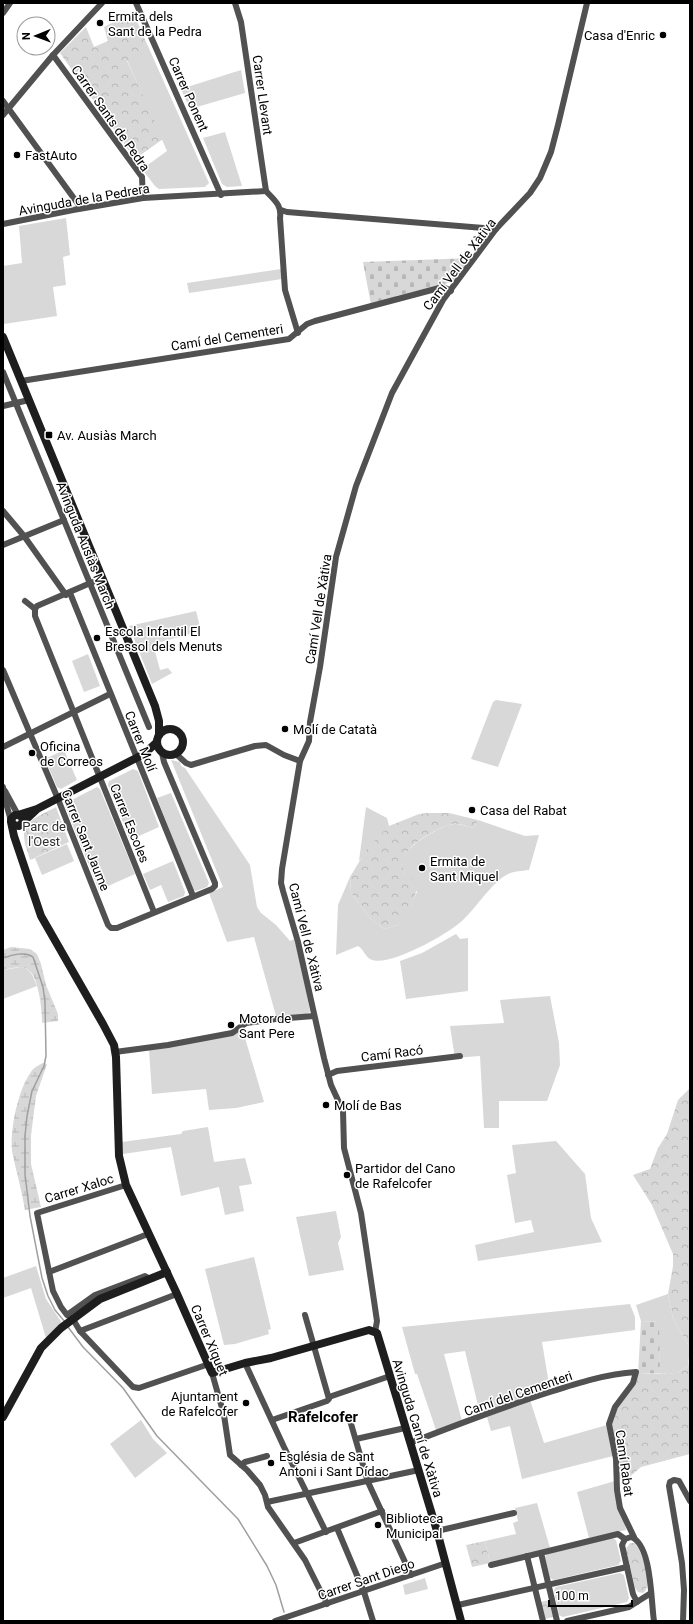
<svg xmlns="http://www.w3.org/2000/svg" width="693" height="1624" font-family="Roboto,sans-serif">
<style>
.green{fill:#d8d8d8}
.forest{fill:url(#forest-crowns)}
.wetland{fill:url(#wetland-marsh)}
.cemetery{fill:url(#cemetery-stones)}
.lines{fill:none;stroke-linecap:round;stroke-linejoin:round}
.stream{stroke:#9f9f9f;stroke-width:1.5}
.street{stroke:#515151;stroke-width:6}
.secondary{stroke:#1e1e1e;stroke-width:8}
.poi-dot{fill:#000;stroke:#fff;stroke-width:1.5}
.labels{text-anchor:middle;stroke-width:3;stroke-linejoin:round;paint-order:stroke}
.poi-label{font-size:13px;fill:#000;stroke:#fff;text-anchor:start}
.street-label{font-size:13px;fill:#000;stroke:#fff}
.park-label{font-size:13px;fill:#2f2f2f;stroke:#fff}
.quarter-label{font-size:15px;font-weight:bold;fill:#000;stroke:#fff}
</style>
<defs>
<pattern id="forest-crowns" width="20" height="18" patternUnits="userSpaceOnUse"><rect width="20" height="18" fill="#d8d8d8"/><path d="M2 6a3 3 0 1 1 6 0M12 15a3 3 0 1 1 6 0" fill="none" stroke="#b8b8b8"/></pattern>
<pattern id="wetland-marsh" width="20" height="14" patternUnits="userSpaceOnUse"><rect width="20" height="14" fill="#d8d8d8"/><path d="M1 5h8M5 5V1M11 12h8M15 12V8" fill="none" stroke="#b8b8b8"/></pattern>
<pattern id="cemetery-stones" width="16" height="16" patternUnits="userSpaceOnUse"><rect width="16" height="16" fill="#d8d8d8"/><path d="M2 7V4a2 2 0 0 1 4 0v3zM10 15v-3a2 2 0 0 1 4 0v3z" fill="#b8b8b8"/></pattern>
</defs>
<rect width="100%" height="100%" fill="#fff"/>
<g class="green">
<path d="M 147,44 L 209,183 L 205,187 L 159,189 L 155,186 L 142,169 L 167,151 L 127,60 Z"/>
<path d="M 241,70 L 245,93 L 190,109 L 181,89 Z"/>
<path d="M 225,132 L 242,186 L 227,187 L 222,184 L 203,138 Z"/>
<path d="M 66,218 L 70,255 L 63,257 L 66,285 L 53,287 L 57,316 L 4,324 L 3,321 L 3,266 L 22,263 L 19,226 Z"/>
<path d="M 281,269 L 282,279 L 189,293 L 187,283 Z"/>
<path d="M 196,611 L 201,631 L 153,644 L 160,670 L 168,668 L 172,673 L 152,684 L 129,626 Z"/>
<path d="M 88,654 L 100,686 L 84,692 L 72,661 Z"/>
<path d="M 496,700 L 522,704 L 498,767 L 471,759 L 493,702 Z"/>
<path d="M 64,750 L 77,780 L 61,789 L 57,787 L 45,759 Z"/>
<path d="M 171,760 L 180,762 L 181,766 L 185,768 L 250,865 L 257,907 L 261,913 L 276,925 L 290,941 L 294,939 L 303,971 L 310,1012 L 303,1016 L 276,1016 L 254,937 L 227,942 L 209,893 L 223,887 Z"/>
<path d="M 133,769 L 138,771 L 159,827 L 130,840 L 108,785 L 109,781 Z"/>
<path d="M 97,787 L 100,789 L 135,874 L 99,890 L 65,806 L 66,803 Z"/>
<path d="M 171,793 L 209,883 L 207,887 L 196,891 L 193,890 L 157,798 Z"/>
<path d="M 366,807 L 387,818 L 389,826 L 359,861 Z"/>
<path d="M 478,820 L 525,836 L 539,835 L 529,870 C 522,871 514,871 508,874 C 492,882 476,908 463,920 C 450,933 387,969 370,959 C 365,956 364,950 358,946 L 336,955 L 338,905 L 350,877 L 351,893 L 370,918 L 384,929 L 398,925 L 412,903 L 417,892 C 413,886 400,869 401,862 C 403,848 443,823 456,824 C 462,824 468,827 474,828 Z"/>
<path d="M 67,844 L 74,861 L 42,875 L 35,858 Z"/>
<path d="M 173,861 L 185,892 L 184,896 L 168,902 L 161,885 L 150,890 L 143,874 Z"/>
<path d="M 456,934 L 460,939 L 468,938 L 468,991 L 406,999 L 400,961 L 422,953 Z"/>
<path d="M 21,967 C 31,968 33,977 37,986 L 3,999 L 3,970 Z"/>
<path d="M 550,996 L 559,1043 L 560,1065 L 547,1101 L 499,1101 L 499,1128 L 484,1128 L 480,1056 L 455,1058 L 450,1026 L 504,1023 L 500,1000 Z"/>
<path d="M 242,1028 L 264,1102 L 236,1108 L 209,1110 L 206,1089 L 152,1094 L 149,1050 Z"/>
<path d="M 208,1127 L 214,1162 L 245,1158 L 252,1184 L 239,1186 L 244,1211 L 225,1215 L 219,1187 L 181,1196 L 171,1147 L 123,1154 L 122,1142 L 181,1134 L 183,1131 Z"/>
<path d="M 556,1141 L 585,1174 L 591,1218 L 602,1242 L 478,1261 L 475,1245 L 534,1232 L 531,1220 L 515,1223 L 507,1175 L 516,1173 L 512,1145 Z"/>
<path d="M 336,1211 L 341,1237 L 338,1243 L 344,1270 L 309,1276 L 296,1217 Z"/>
<path d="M 254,1257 L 271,1329 L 268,1330 L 269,1334 L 235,1344 L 224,1345 L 205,1269 Z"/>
<path d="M 36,1266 L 46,1299 L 62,1323 L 46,1338 L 31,1288 L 3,1298 L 3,1278 Z"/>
<path d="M 668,1294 L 673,1319 L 690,1348 L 688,1366 L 677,1373 L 660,1373 L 658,1322 L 641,1321 L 636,1305 Z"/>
<path d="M 630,1304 L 635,1317 L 635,1330 L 542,1342 L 550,1390 L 480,1414 L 465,1351 L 444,1354 L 462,1421 L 436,1430 L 417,1374 L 415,1374 L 402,1327 Z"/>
<path d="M 530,1400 L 544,1443 L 607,1425 L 613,1456 L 522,1479 L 510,1426 L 491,1431 L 487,1417 Z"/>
<path d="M 141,1420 L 153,1439 L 167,1453 L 135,1478 L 110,1444 Z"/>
<path d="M 615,1481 L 626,1530 L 589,1538 L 577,1492 Z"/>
<path d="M 537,1503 L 550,1548 L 490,1563 L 485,1541 L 516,1534 L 513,1523 L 518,1521 L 515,1508 Z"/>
<path d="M 612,1538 L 616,1540 L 621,1561 L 618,1565 L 554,1580 L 550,1578 L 545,1557 L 547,1554 Z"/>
<path d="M 620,1573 L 624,1575 L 629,1598 L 627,1602 L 563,1617 L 559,1615 L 554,1591 L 556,1587 Z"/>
<path d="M 425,1578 L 428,1589 L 405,1595 L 403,1585 Z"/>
</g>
<g class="forest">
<path d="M 133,12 L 147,44 L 127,61 L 163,139 L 135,159 L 60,53 L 86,27 L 94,47 L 108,41 L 104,27 Z"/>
<path d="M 56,807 L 69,842 L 30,860 C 28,852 24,843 24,835 C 23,820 46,813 56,807 Z"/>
<path d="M 428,813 L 449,813 L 478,820 L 474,828 C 468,827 459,823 453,824 C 437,827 403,847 401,864 L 405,874 L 416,881 C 419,897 407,913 398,925 L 384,929 L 370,918 L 351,893 L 350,877 L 368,847 L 389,826 L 419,814 Z"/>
<path d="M 690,1088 L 690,1348 L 673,1319 L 668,1294 L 673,1266 L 673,1254 L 652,1205 L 633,1175 L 650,1169 L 658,1148 L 667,1134 L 678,1100 Z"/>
<path d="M 690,1357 L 690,1454 L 641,1467 L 627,1479 L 619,1479 L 611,1426 L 615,1412 L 635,1385 L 638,1374 L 677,1373 L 688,1366 Z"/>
<path d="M 485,1541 L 490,1563 L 472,1567 L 466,1545 Z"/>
<path d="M 630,1543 L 635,1543 C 642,1552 654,1585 643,1593 L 638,1592 L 635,1588 L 626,1549 Z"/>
<path d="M 549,1600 L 553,1617 L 545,1619 L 541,1602 Z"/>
</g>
<g class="wetland">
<path d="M 11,947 L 30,949 L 37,954 L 41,964 L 46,985 L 58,1014 L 58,1021 L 42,1023 C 42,1010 39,972 25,968 C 19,966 9,969 3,970 L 3,950 Z"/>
<path d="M 43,1063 L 47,1064 L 36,1096 L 31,1135 L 31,1164 L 41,1207 L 25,1210 C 22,1192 17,1174 13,1156 C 8,1135 18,1089 31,1072 C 33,1068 39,1065 43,1063 Z"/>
</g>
<g class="cemetery">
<path d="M 472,258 L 456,281 L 396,296 L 396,298 L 371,305 L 363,262 Z"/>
<path d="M 641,1321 L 659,1322 L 660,1373 L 638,1374 Z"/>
</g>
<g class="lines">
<g class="stream">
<path d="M 3,958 C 12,955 25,951 33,957 L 43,987 L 45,1002 L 46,1056 L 44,1066 L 32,1091 L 27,1116 L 25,1136 L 25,1174 L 30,1216 L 42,1278 L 48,1296 L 55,1310 L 65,1322"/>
<path d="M 68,1327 L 83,1347 L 123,1388 L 157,1436 L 238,1519 L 267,1566 L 276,1585 L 284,1612"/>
</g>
<g class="street">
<path d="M 136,3 L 221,195"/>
<path d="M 235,3 L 241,22 L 266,191"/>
<path d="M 3,13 L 10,3"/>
<path d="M 53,55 L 142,177 L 143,198"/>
<path d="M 3,101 L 81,208"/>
<path d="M 3,115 L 53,55 L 102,3"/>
<path d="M 266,191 C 274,200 282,205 280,218 L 285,290 L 298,333"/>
<path d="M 281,210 L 287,212 L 496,229"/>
<path d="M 3,224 L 73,210 L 143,198 L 266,191"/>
<path d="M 3,372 L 149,727"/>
<path d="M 21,381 L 289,339 L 307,324 L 315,321 L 443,287 L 451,291"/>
<path d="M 3,406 L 29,400"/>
<path d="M 3,511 L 24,536 L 66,595"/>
<path d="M 3,545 L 64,520"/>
<path d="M 70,593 L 193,896"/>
<path d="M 25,601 L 35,609"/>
<path d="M 35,609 L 35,616 L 154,912"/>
<path d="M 35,609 L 37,606 L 102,578"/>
<path d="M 3,670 L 58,799 L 108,925 L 111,928 L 117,928 L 212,889 L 215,886 L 215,883 L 164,762 L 162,753"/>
<path d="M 3,747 L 110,694"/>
<path d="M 176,754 L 186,763 L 191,765 L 255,746 L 266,745 L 284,755 L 300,761"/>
<path d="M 3,787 L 6,803 L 11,821"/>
<path d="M 5,791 L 18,815"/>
<path d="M 115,1052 L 168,1045 L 232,1033 L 246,1023 L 276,1019 L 314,1016"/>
<path d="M 328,1075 L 337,1071 L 460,1056"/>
<path d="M 126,1185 L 37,1213 L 53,1291 L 61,1307 L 67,1315 L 95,1295 L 145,1276 L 150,1279"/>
<path d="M 49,1272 L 148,1234"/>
<path d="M 70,1317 L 74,1321 L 80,1331 L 133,1387 L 139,1388 L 209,1364"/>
<path d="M 80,1331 L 177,1294"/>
<path d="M 375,1332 L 377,1321 L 361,1213 L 344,1148 L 343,1111 L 331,1085 L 324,1058 L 298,942 L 283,891 L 281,883 L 282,869 L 300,761 L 309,741 L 310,722 L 320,667 L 336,557 L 356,486 L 392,393 L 443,300 L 496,229 L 530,193 L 540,178 L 551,152 L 558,125 L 587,3"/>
<path d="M 245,1363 L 284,1447 L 326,1532"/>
<path d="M 212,1373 L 224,1415 L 230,1455 L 247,1470 L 260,1485 L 265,1495 L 268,1507 L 305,1560 L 327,1604"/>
<path d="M 329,1397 L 390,1376"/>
<path d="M 349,1417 L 368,1482 L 411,1575"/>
<path d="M 272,1420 L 327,1401 L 329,1399 L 305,1315"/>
<path d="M 356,1439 L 405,1428"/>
<path d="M 410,1443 C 456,1425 503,1407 550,1392 C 578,1383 606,1374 636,1372 L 633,1383 L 615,1407 L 609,1424 L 616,1459 L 617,1490 L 620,1508 L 634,1537"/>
<path d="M 241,1465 L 245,1462 L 267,1456"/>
<path d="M 267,1502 L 419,1470"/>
<path d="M 337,1528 L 364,1592 L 373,1621"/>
<path d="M 437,1531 L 514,1513"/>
<path d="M 294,1543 L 382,1511"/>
<path d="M 541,1553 L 557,1621"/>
<path d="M 527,1556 L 543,1621"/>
<path d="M 491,1565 L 618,1534 L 625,1539"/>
<path d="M 637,1602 L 633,1594 L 622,1545 L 625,1539 L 631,1537 C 652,1544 651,1603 654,1621"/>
<path d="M 458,1605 L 627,1567"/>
<path d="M 275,1621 L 446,1563"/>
<path d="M 567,1621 L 629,1607 L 651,1593"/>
<path d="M 683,1621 L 684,1590 L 682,1563 L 669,1486 L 670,1482 L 674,1480 L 679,1481 L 690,1501"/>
</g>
<g class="secondary">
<path d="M 3,337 L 155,706 L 159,721 L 159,734"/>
<circle cx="170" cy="742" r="13"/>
<path d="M 18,815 L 37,809 L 144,754 L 156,743"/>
<path d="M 11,822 L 14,836 L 41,916 L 103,1024 L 114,1045 L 116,1057 L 119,1156 L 126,1185 L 177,1294 L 212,1373 L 245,1363 L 271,1358 L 369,1330 L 377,1333 L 437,1531 L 461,1621"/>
<path d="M 23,822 L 22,817 L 18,815 L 15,815 L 11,819 L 13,825 L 19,826 L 36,810"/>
<path d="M 3,1417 L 41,1348 L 61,1328 L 100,1299 L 167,1272"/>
</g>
</g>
<g class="poi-dot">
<circle cx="100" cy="23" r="4"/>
<circle cx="663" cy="35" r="4"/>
<circle cx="17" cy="155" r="4"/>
<rect x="45" y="431" width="8" height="8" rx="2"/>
<circle cx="97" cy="638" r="4"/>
<circle cx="285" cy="729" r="4"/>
<circle cx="32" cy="753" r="4"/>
<circle cx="472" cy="810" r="4"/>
<circle cx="422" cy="868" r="4"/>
<circle cx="231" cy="1025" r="4"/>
<circle cx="326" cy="1105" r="4"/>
<circle cx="347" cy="1175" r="4"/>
<circle cx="246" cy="1403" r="4"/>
<circle cx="271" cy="1463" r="4"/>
<circle cx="378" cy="1525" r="4"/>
</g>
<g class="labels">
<g class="poi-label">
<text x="108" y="21">Ermita dels<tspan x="108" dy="15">Sant de la Pedra</tspan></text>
<text x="655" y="40" text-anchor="end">Casa d'Enric</text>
<text x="25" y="160">FastAuto</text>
<text x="57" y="440">Av. Ausiàs March</text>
<text x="105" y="636">Escola Infantil El<tspan x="105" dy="15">Bressol dels Menuts</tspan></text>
<text x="293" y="734">Molí de Catatà</text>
<text x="40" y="751">Oficina<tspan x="40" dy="15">de Correos</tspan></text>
<text x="480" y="815">Casa del Rabat</text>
<text x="430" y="866">Ermita de<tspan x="430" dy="15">Sant Miquel</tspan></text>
<text x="239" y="1023">Motor de<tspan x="239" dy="15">Sant Pere</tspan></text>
<text x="334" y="1110">Molí de Bas</text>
<text x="355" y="1173">Partidor del Cano<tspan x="355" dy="15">de Rafelcofer</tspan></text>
<text x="238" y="1401" text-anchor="end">Ajuntament<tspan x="238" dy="15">de Rafelcofer</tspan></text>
<text x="279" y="1461">Església de Sant<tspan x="279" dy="15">Antoni i Sant Dídac</tspan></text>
<text x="386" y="1523">Biblioteca<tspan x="386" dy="15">Municipal</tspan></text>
</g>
<g class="street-label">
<text transform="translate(189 94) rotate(66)" y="5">Carrer Ponent</text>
<text transform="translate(263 95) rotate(82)" y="5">Carrer Llevant</text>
<text transform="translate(111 118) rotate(55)" y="5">Carrer Sants de Pedra</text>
<text transform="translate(84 199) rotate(-10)" y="5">Avinguda de la Pedrera</text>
<text transform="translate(459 264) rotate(-53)" y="5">Camí Vell de Xàtiva</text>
<text transform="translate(227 337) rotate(-9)" y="5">Camí del Cementeri</text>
<text transform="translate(86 545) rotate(68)" y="5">Avinguda Ausiàs March</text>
<text transform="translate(318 609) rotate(-81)" y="5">Camí Vell de Xàtiva</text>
<text transform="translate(141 741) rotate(68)" y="5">Carrer Molí</text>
<text transform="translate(130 823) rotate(68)" y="5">Carrer Escoles</text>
<text transform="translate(86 840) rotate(68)" y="5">Carrer Sant Jaume</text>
<text transform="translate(307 937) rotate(76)" y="5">Camí Vell de Xàtiva</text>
<text transform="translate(392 1053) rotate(-7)" y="5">Camí Racó</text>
<text transform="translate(79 1188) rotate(-17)" y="5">Carrer Xaloc</text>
<text transform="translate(210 1340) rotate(67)" y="5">Carrer Xiquet</text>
<text transform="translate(518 1393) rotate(-19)" y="5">Camí del Cementeri</text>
<text transform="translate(418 1428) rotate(73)" y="5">Avinguda Camí de Xàtiva</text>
<text transform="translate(625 1463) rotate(82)" y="5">Camí Rabat</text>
<text transform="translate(366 1579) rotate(-19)" y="5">Carrer Sant Diego</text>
</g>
<g class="park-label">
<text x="44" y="831">Parc de<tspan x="44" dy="15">l'Oest</tspan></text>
</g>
<g class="quarter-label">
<text x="323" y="1422">Rafelcofer</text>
</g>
</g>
<rect width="693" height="1624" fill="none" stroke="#000000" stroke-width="8"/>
<g transform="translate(36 36) rotate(269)"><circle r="19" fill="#ffffff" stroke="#999999"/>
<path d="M0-3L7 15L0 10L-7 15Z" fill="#000000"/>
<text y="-6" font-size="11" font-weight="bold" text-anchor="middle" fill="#000000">N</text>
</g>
<path d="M549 1600v6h83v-6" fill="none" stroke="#000000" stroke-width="2"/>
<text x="555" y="1600" font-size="12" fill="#000000" stroke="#ffffff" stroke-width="3" paint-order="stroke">100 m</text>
</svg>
